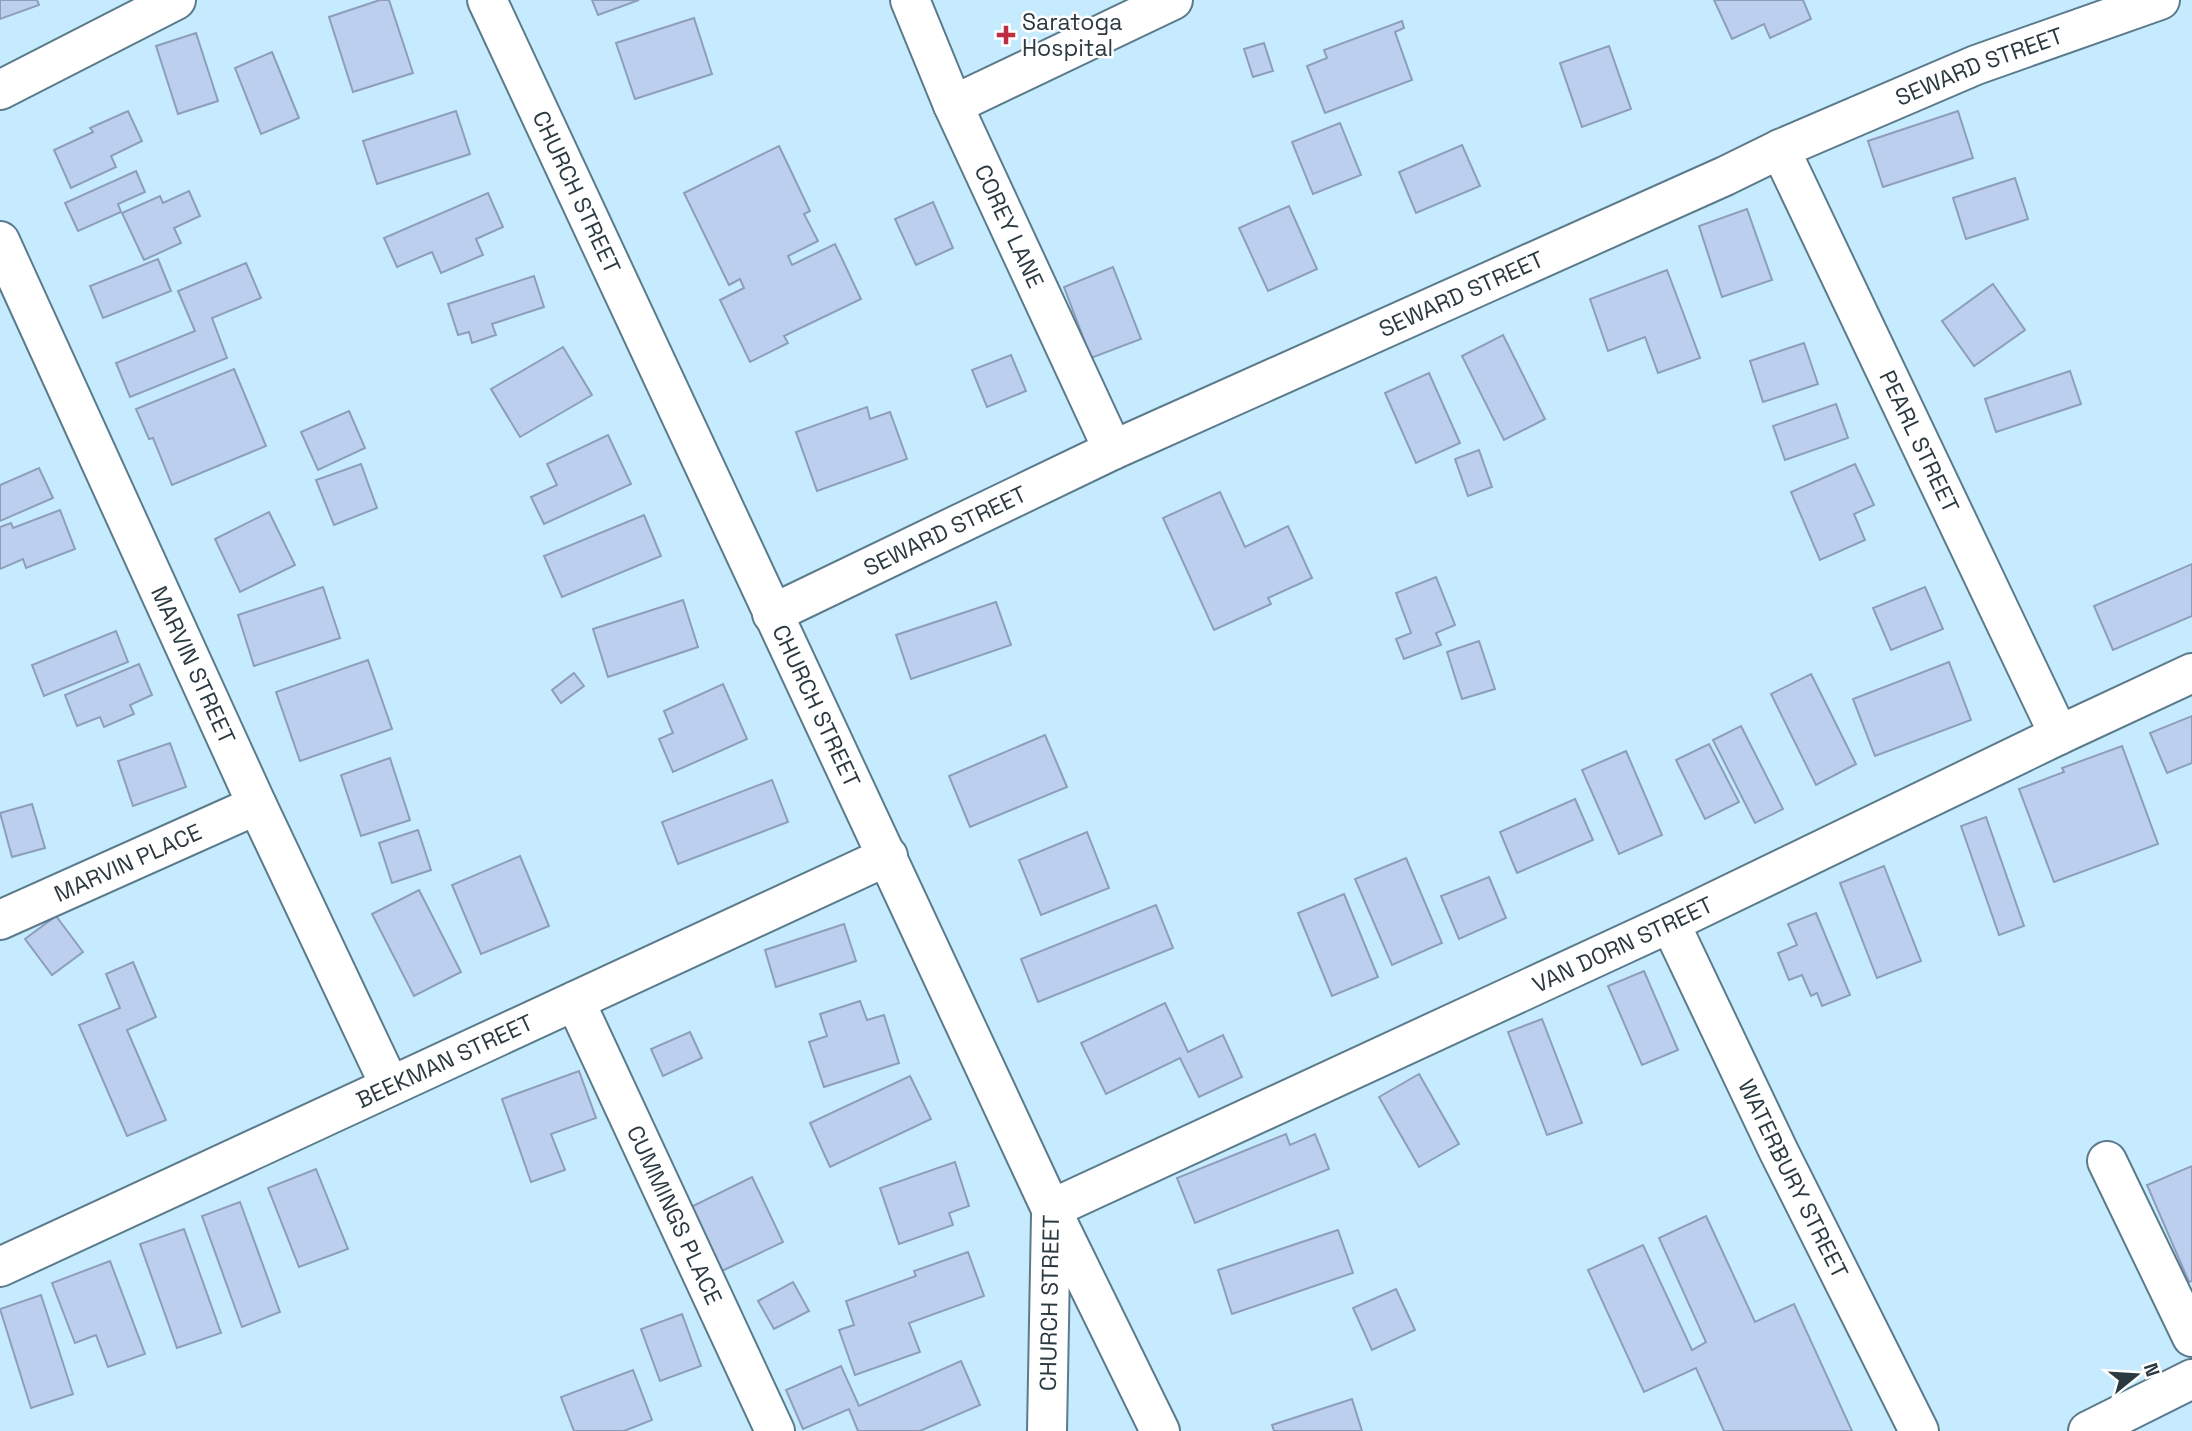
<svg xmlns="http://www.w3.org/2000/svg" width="2192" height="1431" font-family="'Space Grotesk',sans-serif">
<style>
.building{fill:#bccfef;stroke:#8d9eba;stroke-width:2}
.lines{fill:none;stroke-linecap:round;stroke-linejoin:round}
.minor-casing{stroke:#5b7b8c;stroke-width:42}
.major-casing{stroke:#5b7b8c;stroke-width:42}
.minor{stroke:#fff;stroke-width:38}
.major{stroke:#fff;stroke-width:38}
.poi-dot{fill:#be2d41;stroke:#fff;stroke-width:2.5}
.labels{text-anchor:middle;stroke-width:5;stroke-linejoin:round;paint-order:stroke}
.poi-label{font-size:23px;fill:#2b3940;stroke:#fff;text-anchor:start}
.street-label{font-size:23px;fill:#2b3940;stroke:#fff}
</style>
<rect width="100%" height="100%" fill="#c7ebfe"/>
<g class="building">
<path d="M 0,0 L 37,0 L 39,5 L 0,19 Z"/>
<path d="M 380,0 L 389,0 L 413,73 L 353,92 L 329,17 Z"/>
<path d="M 592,0 L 639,0 L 598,15 Z"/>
<path d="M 1714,0 L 1803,0 L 1811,19 L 1770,38 L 1764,24 L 1732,39 Z"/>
<path d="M 694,18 L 712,74 L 635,99 L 616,43 Z"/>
<path d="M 1402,21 L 1404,28 L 1395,32 L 1412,80 L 1325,113 L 1307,66 L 1327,58 L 1324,50 Z"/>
<path d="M 196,33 L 218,101 L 178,114 L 156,46 Z"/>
<path d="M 1264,43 L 1273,71 L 1253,77 L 1244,49 Z"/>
<path d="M 1609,46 L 1631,109 L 1582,127 L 1560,63 Z"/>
<path d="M 272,52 L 299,118 L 261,134 L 235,68 Z"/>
<path d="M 128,111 L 142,141 L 111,156 L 116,167 L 71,188 L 54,150 L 93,132 L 90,128 Z"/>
<path d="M 456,111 L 470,154 L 377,184 L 363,141 Z"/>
<path d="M 1958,111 L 1973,158 L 1883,187 L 1868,141 Z"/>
<path d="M 1340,123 L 1361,175 L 1313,194 L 1292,142 Z"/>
<path d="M 1462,145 L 1480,186 L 1416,213 L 1399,172 Z"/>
<path d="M 779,146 L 810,211 L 804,214 L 818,241 L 788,256 L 792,265 L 835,244 L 861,299 L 784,336 L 788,343 L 750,362 L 720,300 L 744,288 L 740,279 L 729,285 L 684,193 Z"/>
<path d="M 136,171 L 145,192 L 118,204 L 121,212 L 78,231 L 65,203 Z"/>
<path d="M 2015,178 L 2028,219 L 1966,239 L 1953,198 Z"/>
<path d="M 189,191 L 200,216 L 174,228 L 181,243 L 144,260 L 122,213 L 160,196 L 163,203 Z"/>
<path d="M 488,193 L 503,227 L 476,239 L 483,255 L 441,273 L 432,252 L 397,267 L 384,238 Z"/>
<path d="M 933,202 L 953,248 L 916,265 L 895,219 Z"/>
<path d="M 1289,206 L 1317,269 L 1268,291 L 1239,228 Z"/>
<path d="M 1747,209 L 1772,280 L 1722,297 L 1699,226 Z"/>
<path d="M 158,259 L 171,291 L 103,318 L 90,286 Z"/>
<path d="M 246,263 L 261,298 L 212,318 L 227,358 L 130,397 L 116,363 L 195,331 L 178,291 Z"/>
<path d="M 1113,267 L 1141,339 L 1091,358 L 1064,287 Z"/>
<path d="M 1667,270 L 1700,358 L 1658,373 L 1645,337 L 1608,351 L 1590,299 Z"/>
<path d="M 534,276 L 544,307 L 492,324 L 496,335 L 472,343 L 469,332 L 458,335 L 448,304 Z"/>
<path d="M 1993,284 L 2025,330 L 1974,366 L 1942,321 Z"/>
<path d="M 1503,335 L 1545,419 L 1504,440 L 1462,356 Z"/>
<path d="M 1804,343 L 1818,384 L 1763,402 L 1750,361 Z"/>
<path d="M 563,347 L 592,395 L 520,437 L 491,389 Z"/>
<path d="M 1011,355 L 1026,391 L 987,407 L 972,370 Z"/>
<path d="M 234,369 L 266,446 L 172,485 L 153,438 L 149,439 L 136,409 Z"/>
<path d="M 2070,371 L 2081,404 L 1996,432 L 1985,399 Z"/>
<path d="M 1429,373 L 1460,443 L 1416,463 L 1385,393 Z"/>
<path d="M 1836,404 L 1848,438 L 1785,460 L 1773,426 Z"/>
<path d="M 867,407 L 870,419 L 890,412 L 907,459 L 817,491 L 796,432 Z"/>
<path d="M 349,411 L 365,448 L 318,470 L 301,432 Z"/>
<path d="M 608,435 L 631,484 L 544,524 L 531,497 L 557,485 L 547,464 Z"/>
<path d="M 1479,450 L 1492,487 L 1468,496 L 1455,459 Z"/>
<path d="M 361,464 L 377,508 L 334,525 L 316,480 Z"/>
<path d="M 1855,464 L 1874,505 L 1854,514 L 1865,540 L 1820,560 L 1791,492 Z"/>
<path d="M 39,468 L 53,498 L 0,521 L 0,485 Z"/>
<path d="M 1220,492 L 1245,547 L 1288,526 L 1312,578 L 1268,598 L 1271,604 L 1214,630 L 1163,518 Z"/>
<path d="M 60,510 L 75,549 L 26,568 L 23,559 L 0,569 L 0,527 L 11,523 L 13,528 Z"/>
<path d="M 269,512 L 295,565 L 240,592 L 215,539 Z"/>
<path d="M 644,515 L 661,556 L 562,597 L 544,556 Z"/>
<path d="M 2192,564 L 2192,616 L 2113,650 L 2094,606 Z"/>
<path d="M 1436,577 L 1455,625 L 1436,633 L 1441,645 L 1404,659 L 1396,639 L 1411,633 L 1396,593 Z"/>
<path d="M 323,587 L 340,638 L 254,666 L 238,615 Z"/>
<path d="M 1925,587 L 1943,629 L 1891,650 L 1873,608 Z"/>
<path d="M 683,600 L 698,647 L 608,677 L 593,629 Z"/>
<path d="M 996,602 L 1011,645 L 911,679 L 896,635 Z"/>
<path d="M 116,631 L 128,662 L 44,696 L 32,665 Z"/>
<path d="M 1479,641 L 1495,689 L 1462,699 L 1447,652 Z"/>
<path d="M 368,660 L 392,729 L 300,761 L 276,692 Z"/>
<path d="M 1949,662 L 1971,720 L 1875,756 L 1853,699 Z"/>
<path d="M 139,664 L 152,695 L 130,705 L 134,714 L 104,727 L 100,717 L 77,726 L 65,695 Z"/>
<path d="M 574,673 L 584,686 L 561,703 L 552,690 Z"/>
<path d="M 1811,674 L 1856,764 L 1816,785 L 1771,694 Z"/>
<path d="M 723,684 L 747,739 L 673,772 L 659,739 L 673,733 L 664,711 Z"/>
<path d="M 2192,716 L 2192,763 L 2167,773 L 2150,733 Z"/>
<path d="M 1741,726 L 1783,809 L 1755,823 L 1713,740 Z"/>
<path d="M 1045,735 L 1067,787 L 970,827 L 949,776 Z"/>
<path d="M 170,743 L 186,787 L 133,806 L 118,761 Z"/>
<path d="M 1709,744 L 1739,802 L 1705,819 L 1676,760 Z"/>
<path d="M 2122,746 L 2158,844 L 2054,882 L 2019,789 L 2064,772 L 2062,768 Z"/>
<path d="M 1626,751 L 1662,835 L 1619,854 L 1582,770 Z"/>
<path d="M 390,758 L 410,820 L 361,836 L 341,775 Z"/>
<path d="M 772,780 L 788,822 L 678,864 L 662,822 Z"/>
<path d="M 1575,799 L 1593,840 L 1517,873 L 1500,832 Z"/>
<path d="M 32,804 L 45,848 L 12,857 L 0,813 Z"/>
<path d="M 1986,817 L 2024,926 L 1999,935 L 1961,826 Z"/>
<path d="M 418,830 L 431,870 L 392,883 L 379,843 Z"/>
<path d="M 1087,832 L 1109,888 L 1041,915 L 1019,860 Z"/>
<path d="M 520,856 L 549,926 L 481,954 L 452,885 Z"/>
<path d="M 1406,858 L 1442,943 L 1392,965 L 1355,879 Z"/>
<path d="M 1884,866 L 1921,961 L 1877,978 L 1840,883 Z"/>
<path d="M 1489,877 L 1506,918 L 1459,939 L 1441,896 Z"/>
<path d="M 419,890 L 461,972 L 414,996 L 372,914 Z"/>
<path d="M 1344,894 L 1378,977 L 1332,996 L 1298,913 Z"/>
<path d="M 1156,905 L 1173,948 L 1038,1002 L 1021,959 Z"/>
<path d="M 1816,913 L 1850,995 L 1822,1006 L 1817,993 L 1811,996 L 1802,975 L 1789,980 L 1778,953 L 1797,945 L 1788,924 Z"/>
<path d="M 56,916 L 83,952 L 52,975 L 25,939 Z"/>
<path d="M 844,924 L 856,961 L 776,987 L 765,950 Z"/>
<path d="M 133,962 L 156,1017 L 127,1030 L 166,1120 L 127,1136 L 79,1025 L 120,1008 L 106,974 Z"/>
<path d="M 1644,971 L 1678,1050 L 1642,1065 L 1608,986 Z"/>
<path d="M 860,1001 L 867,1020 L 884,1015 L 899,1063 L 824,1087 L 809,1042 L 827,1036 L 820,1014 Z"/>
<path d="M 1165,1003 L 1188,1052 L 1223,1035 L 1242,1077 L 1199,1097 L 1180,1058 L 1106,1094 L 1081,1043 Z"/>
<path d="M 1542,1019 L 1582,1123 L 1547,1135 L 1508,1032 Z"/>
<path d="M 690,1032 L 702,1058 L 663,1076 L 651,1049 Z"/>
<path d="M 579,1071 L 596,1118 L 551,1134 L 565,1170 L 531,1182 L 502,1099 Z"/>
<path d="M 1419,1074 L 1459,1144 L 1419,1167 L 1379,1097 Z"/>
<path d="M 910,1076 L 931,1119 L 830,1167 L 810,1123 Z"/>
<path d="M 1286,1134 L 1290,1145 L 1315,1134 L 1329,1169 L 1195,1223 L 1177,1178 Z"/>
<path d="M 955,1162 L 969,1206 L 949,1213 L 953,1225 L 899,1244 L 880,1188 Z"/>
<path d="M 2192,1166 L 2192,1281 L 2189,1282 L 2147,1185 Z"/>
<path d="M 316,1169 L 348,1249 L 299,1267 L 268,1188 Z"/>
<path d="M 752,1177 L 783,1242 L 722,1271 L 691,1207 Z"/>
<path d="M 240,1202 L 280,1312 L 242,1327 L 202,1216 Z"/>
<path d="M 1706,1216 L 1755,1322 L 1794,1304 L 1852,1431 L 1724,1431 L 1696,1368 L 1644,1392 L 1588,1270 L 1643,1245 L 1692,1350 L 1706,1342 L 1659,1238 Z"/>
<path d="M 184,1229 L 221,1333 L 177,1348 L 140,1244 Z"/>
<path d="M 1338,1230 L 1353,1273 L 1232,1314 L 1218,1270 Z"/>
<path d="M 968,1252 L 984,1296 L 909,1323 L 920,1352 L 855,1375 L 839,1330 L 854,1325 L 846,1301 L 916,1276 L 914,1271 Z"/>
<path d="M 110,1261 L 145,1354 L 108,1367 L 96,1335 L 75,1343 L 52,1283 Z"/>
<path d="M 793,1282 L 809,1311 L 774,1329 L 758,1301 Z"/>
<path d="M 1396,1289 L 1415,1330 L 1372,1350 L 1353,1308 Z"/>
<path d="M 41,1295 L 73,1394 L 31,1408 L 0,1309 Z"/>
<path d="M 682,1314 L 701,1366 L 660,1381 L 641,1329 Z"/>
<path d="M 961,1361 L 980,1405 L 920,1431 L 858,1431 L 849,1409 L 803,1429 L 786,1390 L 841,1366 L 859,1406 Z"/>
<path d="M 633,1370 L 652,1420 L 624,1431 L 574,1431 L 561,1397 Z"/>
<path d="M 1352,1399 L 1362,1431 L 1274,1431 L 1272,1425 Z"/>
</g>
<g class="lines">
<g class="minor-casing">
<g id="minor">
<path id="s1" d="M 910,0 L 953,105 L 1113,450"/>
<path d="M 0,90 L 176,0"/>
<path d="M 953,105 L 1173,0"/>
<path id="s2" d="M 1780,149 L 2059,735"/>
<path id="s3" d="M 0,241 L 257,805 L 390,1086"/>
<path id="s4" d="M 772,614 L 1113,450 L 1725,176 L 1780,149 L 1976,65 L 2160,0"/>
<path id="s5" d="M 0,920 L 257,805"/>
<path id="s6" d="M 1670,923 L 1779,1152 L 1919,1431"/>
<path id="s7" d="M 575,1001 L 775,1431"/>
<path d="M 2107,1161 L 2192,1337"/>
<path id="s8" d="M 1051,1209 L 1670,923 L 2059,735 L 2192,673"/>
<path id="s9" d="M 0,1267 L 888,856"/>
<path d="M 2088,1431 L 2192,1379"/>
</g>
</g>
<g class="major-casing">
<g id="major">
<path id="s10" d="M 487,0 L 1051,1209 L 1160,1431"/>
<path id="s11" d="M 1047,1431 L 1051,1215"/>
</g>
</g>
<use href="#minor" class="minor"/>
<use href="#major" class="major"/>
</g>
<path class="poi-dot" d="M1002.5 24.5h7v7h7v7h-7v7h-7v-7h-7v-7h7z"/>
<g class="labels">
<g class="poi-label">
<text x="1022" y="30">Saratoga<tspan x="1022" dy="26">Hospital</tspan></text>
</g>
<g class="street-label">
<text dy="8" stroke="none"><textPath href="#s4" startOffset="1326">SEWARD STREET</textPath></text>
<text dy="8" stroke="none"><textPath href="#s10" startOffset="212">CHURCH STREET</textPath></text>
<text dy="8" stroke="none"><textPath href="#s1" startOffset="247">COREY LANE</textPath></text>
<text dy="8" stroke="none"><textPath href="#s4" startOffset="760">SEWARD STREET</textPath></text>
<text dy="8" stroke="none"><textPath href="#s2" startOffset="324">PEARL STREET</textPath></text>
<text dy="8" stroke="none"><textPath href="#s4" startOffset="192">SEWARD STREET</textPath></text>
<text dy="8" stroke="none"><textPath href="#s3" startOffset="466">MARVIN STREET</textPath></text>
<text dy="8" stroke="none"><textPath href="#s10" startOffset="779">CHURCH STREET</textPath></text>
<text dy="8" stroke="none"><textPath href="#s5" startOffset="140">MARVIN PLACE</textPath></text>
<text dy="8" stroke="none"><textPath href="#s8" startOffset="630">VAN DORN STREET</textPath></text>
<text dy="8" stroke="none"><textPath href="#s9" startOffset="490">BEEKMAN STREET</textPath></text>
<text dy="8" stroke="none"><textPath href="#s6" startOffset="284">WATERBURY STREET</textPath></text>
<text dy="8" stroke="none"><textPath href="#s7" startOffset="236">CUMMINGS PLACE</textPath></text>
<text dy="8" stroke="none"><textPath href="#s11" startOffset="128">CHURCH STREET</textPath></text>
</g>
</g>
<g transform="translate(2136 1375) rotate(72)" stroke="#ffffff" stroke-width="5" paint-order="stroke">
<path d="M0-5L12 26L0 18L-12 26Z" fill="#2b3940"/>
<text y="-10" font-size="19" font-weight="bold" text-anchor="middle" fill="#2b3940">N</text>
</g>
</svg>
